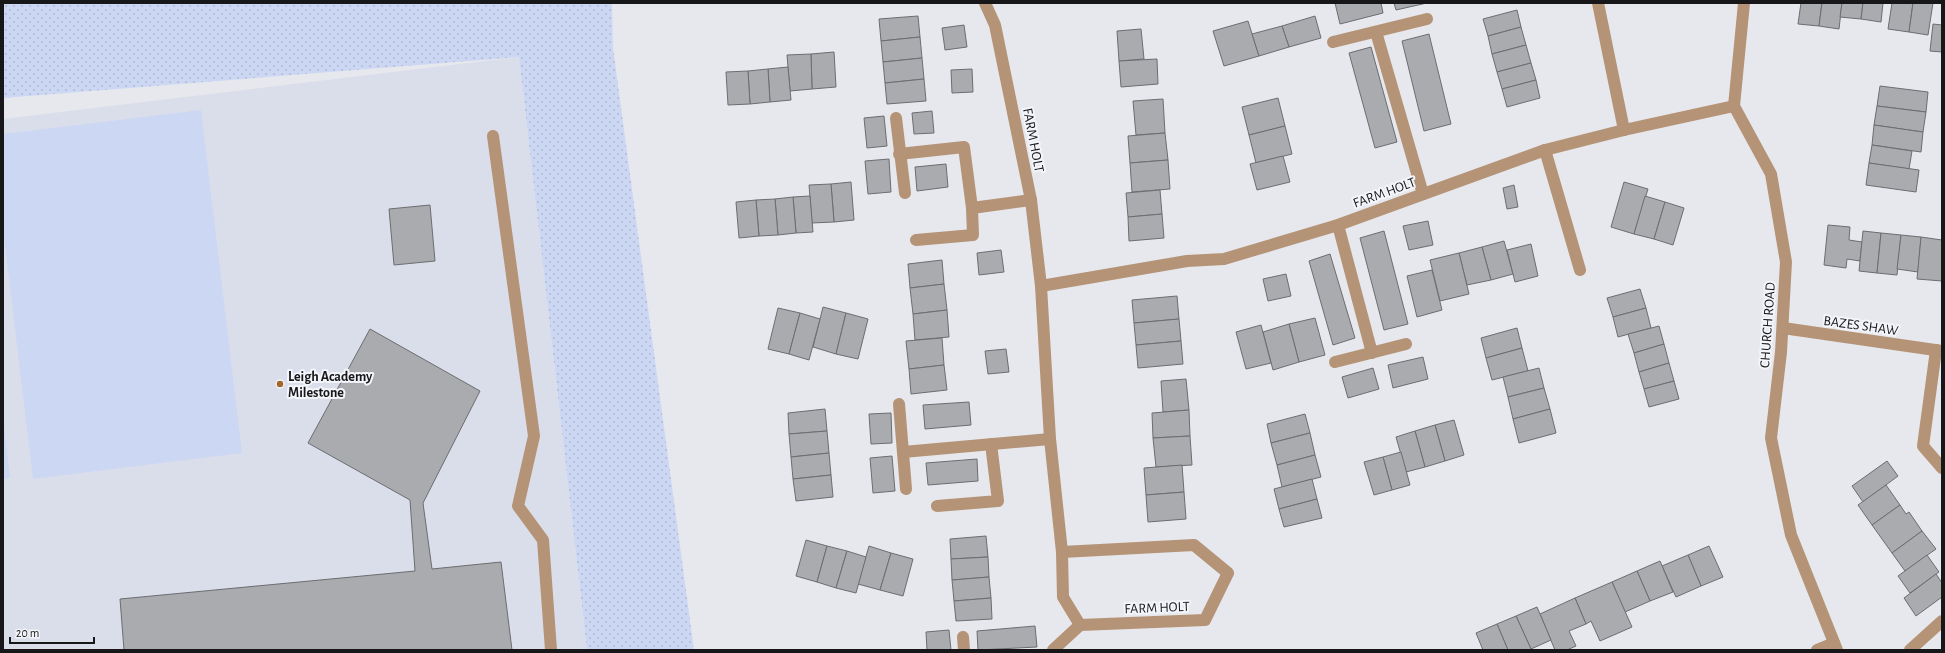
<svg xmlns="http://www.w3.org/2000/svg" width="1945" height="653" font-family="'Alegreya Sans',sans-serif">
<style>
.built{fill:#dadeea}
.grass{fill:url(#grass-dots)}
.pitch{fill:#ccd8f3}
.building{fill:#a9abaf;stroke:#6b6d71}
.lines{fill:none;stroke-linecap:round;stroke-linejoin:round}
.minor{stroke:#b59376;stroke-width:12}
.poi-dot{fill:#a3662a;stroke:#f3f5fa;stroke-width:1.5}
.labels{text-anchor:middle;stroke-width:4;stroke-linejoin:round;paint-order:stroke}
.street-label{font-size:14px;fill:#171719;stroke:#f3f5fa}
.poi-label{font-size:14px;font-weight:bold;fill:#171719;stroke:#f3f5fa;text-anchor:start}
</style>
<defs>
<pattern id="grass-dots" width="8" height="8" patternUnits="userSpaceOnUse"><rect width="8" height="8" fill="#ccd8f3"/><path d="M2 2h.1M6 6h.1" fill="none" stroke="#aeb9d0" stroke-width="1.8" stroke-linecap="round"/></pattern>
</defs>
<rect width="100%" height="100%" fill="#e6e8ed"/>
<path class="built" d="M 519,57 L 587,650 L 3,650 L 3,119 Z"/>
<path class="grass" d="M 3,3 L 612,3 L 613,48 L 694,650 L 587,650 L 519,57 L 3,98 Z"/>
<g class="pitch">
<path d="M 201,110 L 242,453 L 33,479 L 3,229 L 3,134 Z"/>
<path d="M 3,417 L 10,478 L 3,479 Z"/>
</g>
<g class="building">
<path d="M 1335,3 L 1381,3 L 1383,13 L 1340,24 Z"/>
<path d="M 1394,3 L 1427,3 L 1396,10 Z"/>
<path d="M 1801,3 L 1822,3 L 1819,26 L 1798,24 Z"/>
<path d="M 1822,3 L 1842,3 L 1839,29 L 1819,26 Z"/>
<path d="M 1842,3 L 1863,3 L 1861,19 L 1840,17 Z"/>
<path d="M 1863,3 L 1883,3 L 1881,22 L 1861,19 Z"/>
<path d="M 1892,3 L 1913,3 L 1909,32 L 1888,29 Z"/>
<path d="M 1913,3 L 1933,3 L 1928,35 L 1909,32 Z"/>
<path d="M 1517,10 L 1521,27 L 1488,36 L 1483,19 Z"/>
<path d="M 918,16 L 920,37 L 881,41 L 879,19 Z"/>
<path d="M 1315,16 L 1321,38 L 1289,47 L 1282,26 Z"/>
<path d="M 1248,21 L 1259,56 L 1224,66 L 1213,31 Z"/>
<path d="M 1933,24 L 1942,25 L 1942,52 L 1930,51 Z"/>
<path d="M 964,25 L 967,47 L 945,50 L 942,28 Z"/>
<path d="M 1282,26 L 1289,47 L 1259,56 L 1252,34 Z"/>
<path d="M 1521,27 L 1526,45 L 1492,54 L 1488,36 Z"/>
<path d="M 1141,29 L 1144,59 L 1119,61 L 1117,31 Z"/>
<path d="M 1429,34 L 1451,124 L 1424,131 L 1402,41 Z"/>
<path d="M 920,37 L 922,58 L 883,62 L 881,41 Z"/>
<path d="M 1526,45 L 1531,63 L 1497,72 L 1492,54 Z"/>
<path d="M 1371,47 L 1397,142 L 1375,148 L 1349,53 Z"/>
<path d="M 834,52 L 836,87 L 812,89 L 811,54 Z"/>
<path d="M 811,54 L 812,89 L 790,91 L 787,55 Z"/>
<path d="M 922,58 L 924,79 L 885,83 L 883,62 Z"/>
<path d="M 1157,59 L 1158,84 L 1121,87 L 1119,61 Z"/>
<path d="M 1531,63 L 1536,80 L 1502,89 L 1497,72 Z"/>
<path d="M 788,67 L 791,100 L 770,102 L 768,69 Z"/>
<path d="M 768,69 L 770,102 L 750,104 L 748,71 Z"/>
<path d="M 972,69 L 973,92 L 952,93 L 951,70 Z"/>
<path d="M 748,71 L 750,104 L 728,105 L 726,72 Z"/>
<path d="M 924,79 L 926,101 L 887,104 L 885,83 Z"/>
<path d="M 1536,80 L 1540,98 L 1507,107 L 1502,89 Z"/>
<path d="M 1880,86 L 1928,92 L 1926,112 L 1877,106 Z"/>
<path d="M 1278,98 L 1285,126 L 1249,135 L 1242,107 Z"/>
<path d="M 1163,99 L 1165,133 L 1136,135 L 1133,101 Z"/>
<path d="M 1877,106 L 1926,112 L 1923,132 L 1874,125 Z"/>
<path d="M 932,111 L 934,133 L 914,134 L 912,113 Z"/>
<path d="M 884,116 L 887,146 L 867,148 L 864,118 Z"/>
<path d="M 1874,125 L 1923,132 L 1921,152 L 1872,145 Z"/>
<path d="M 1285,126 L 1292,154 L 1256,163 L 1249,135 Z"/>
<path d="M 1165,133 L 1168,160 L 1130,163 L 1128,136 Z"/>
<path d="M 1872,145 L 1912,151 L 1909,169 L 1869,163 Z"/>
<path d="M 1283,156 L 1290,182 L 1257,190 L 1250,164 Z"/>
<path d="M 889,159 L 891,192 L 868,194 L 865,161 Z"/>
<path d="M 1168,160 L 1170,189 L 1132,192 L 1130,163 Z"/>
<path d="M 1869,163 L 1919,170 L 1916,192 L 1866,185 Z"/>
<path d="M 946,164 L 948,187 L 917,191 L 915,167 Z"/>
<path d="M 851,182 L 854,220 L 834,222 L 831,184 Z"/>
<path d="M 1624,182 L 1648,189 L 1634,234 L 1611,227 Z"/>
<path d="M 831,184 L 834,222 L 812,223 L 809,185 Z"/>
<path d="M 1514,185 L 1518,207 L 1507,209 L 1503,188 Z"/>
<path d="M 1160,190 L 1162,214 L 1128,217 L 1126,193 Z"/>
<path d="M 810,196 L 813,232 L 796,233 L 793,197 Z"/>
<path d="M 1645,196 L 1665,202 L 1654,239 L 1634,234 Z"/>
<path d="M 793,197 L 796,233 L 778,235 L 775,199 Z"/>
<path d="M 775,199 L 778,235 L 759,236 L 756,200 Z"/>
<path d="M 756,200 L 759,236 L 739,238 L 736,202 Z"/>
<path d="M 1665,202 L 1684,208 L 1673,245 L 1654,239 Z"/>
<path d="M 430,205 L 435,261 L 394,265 L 389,209 Z"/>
<path d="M 1162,214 L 1164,238 L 1129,241 L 1128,217 Z"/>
<path d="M 1428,221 L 1433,245 L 1409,250 L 1403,226 Z"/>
<path d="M 1828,225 L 1850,227 L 1849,240 L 1862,242 L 1860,261 L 1847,259 L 1846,268 L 1824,265 Z"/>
<path d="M 1384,231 L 1408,324 L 1384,330 L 1360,238 Z"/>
<path d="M 1863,231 L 1881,233 L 1877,273 L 1859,271 Z"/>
<path d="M 1881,233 L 1901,235 L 1897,275 L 1877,273 Z"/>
<path d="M 1901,235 L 1921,237 L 1918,272 L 1897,269 Z"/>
<path d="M 1921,237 L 1942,240 L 1942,281 L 1917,279 Z"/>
<path d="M 1504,241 L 1513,274 L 1491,280 L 1482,247 Z"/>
<path d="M 1531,244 L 1538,276 L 1515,282 L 1507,250 Z"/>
<path d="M 1482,247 L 1491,280 L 1467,285 L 1459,253 Z"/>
<path d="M 1001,250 L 1004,272 L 979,275 L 977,253 Z"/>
<path d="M 1459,253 L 1469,294 L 1440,301 L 1430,260 Z"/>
<path d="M 1330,254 L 1355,338 L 1333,345 L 1309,261 Z"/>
<path d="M 942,260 L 944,284 L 910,288 L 908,264 Z"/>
<path d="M 1432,270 L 1442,310 L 1417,317 L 1407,276 Z"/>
<path d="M 1286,274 L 1291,296 L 1268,301 L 1263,279 Z"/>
<path d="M 944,284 L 947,310 L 913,314 L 910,288 Z"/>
<path d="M 1640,289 L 1646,308 L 1613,317 L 1607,298 Z"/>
<path d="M 1177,296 L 1179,319 L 1134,323 L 1132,300 Z"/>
<path d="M 823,307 L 846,313 L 836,354 L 813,347 Z"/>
<path d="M 778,308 L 800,313 L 789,354 L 768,349 Z"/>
<path d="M 1646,308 L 1651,328 L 1618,337 L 1613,317 Z"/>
<path d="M 947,310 L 949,337 L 915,340 L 913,314 Z"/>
<path d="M 800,313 L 820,319 L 809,360 L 789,354 Z"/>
<path d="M 846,313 L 868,319 L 858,359 L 836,354 Z"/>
<path d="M 1315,318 L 1325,355 L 1299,362 L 1289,324 Z"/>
<path d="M 1179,319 L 1181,341 L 1136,345 L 1134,323 Z"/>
<path d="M 1289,324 L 1299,362 L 1273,370 L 1263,332 Z"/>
<path d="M 1261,325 L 1271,363 L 1246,369 L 1236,332 Z"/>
<path d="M 1659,326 L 1664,344 L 1634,353 L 1628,334 Z"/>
<path d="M 1517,328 L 1522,348 L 1486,358 L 1481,338 Z"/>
<path d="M 370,329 L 480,391 L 423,503 L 432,569 L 501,562 L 512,650 L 124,650 L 120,599 L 415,571 L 410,500 L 308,443 Z"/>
<path d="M 942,338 L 944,365 L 909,369 L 906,341 Z"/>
<path d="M 1181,341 L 1183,364 L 1138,368 L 1136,345 Z"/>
<path d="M 1664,344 L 1669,363 L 1639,372 L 1634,353 Z"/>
<path d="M 1522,348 L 1528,371 L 1492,380 L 1486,358 Z"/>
<path d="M 1006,349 L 1009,372 L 988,374 L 985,351 Z"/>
<path d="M 1423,357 L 1428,379 L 1393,388 L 1388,365 Z"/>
<path d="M 1669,363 L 1674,381 L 1644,389 L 1639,372 Z"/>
<path d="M 944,365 L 947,390 L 911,394 L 909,369 Z"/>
<path d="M 1373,368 L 1379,389 L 1348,398 L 1342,377 Z"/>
<path d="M 1539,368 L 1544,388 L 1508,397 L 1503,377 Z"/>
<path d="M 1186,379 L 1189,410 L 1163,412 L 1161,381 Z"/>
<path d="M 1674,381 L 1679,399 L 1649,407 L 1644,389 Z"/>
<path d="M 1544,388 L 1550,409 L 1513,419 L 1508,397 Z"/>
<path d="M 969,402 L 971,425 L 925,429 L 923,405 Z"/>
<path d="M 825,409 L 827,431 L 789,434 L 788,413 Z"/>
<path d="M 1550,409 L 1556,433 L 1519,443 L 1513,419 Z"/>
<path d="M 1189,410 L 1190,436 L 1153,438 L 1152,413 Z"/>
<path d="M 891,413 L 892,443 L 871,444 L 869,414 Z"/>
<path d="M 1305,414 L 1310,433 L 1271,443 L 1267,424 Z"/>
<path d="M 1454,420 L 1464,455 L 1445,461 L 1435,425 Z"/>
<path d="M 1435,425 L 1445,461 L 1425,467 L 1415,431 Z"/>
<path d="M 827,431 L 829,453 L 791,457 L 789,434 Z"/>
<path d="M 1415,431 L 1425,467 L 1406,472 L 1396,437 Z"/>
<path d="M 1310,433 L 1315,455 L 1277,465 L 1271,443 Z"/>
<path d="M 1190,436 L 1192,465 L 1156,467 L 1153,438 Z"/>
<path d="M 1401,452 L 1410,485 L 1392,490 L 1383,457 Z"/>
<path d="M 829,453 L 831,475 L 793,479 L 791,457 Z"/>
<path d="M 1315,455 L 1321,477 L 1282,487 L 1277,465 Z"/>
<path d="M 892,456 L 895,491 L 873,493 L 870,458 Z"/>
<path d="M 1383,457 L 1392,490 L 1374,495 L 1364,462 Z"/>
<path d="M 977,459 L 978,481 L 928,485 L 926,463 Z"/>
<path d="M 1887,461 L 1898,476 L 1863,502 L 1852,486 Z"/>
<path d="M 1182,465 L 1184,492 L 1146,495 L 1144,468 Z"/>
<path d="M 831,475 L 833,497 L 796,501 L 793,479 Z"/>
<path d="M 1312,479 L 1317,499 L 1279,509 L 1274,489 Z"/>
<path d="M 1886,485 L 1900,505 L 1872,525 L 1858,505 Z"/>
<path d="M 1184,492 L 1186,519 L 1148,522 L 1146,495 Z"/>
<path d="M 1317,499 L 1322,518 L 1284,527 L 1279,509 Z"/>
<path d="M 1900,505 L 1906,514 L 1909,512 L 1922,531 L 1892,553 L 1872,525 Z"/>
<path d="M 1922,531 L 1936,549 L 1905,571 L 1892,553 Z"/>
<path d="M 986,536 L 988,557 L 951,559 L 950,539 Z"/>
<path d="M 806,540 L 827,546 L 817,582 L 796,576 Z"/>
<path d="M 827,546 L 847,551 L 836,588 L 817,582 Z"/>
<path d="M 869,546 L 891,553 L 880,590 L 858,584 Z"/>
<path d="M 1709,546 L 1723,577 L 1701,586 L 1688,555 Z"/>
<path d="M 847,551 L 866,557 L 856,593 L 836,588 Z"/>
<path d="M 891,553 L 913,559 L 903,596 L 880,590 Z"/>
<path d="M 1688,555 L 1701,586 L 1676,597 L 1662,566 Z"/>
<path d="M 1927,555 L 1939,572 L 1910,593 L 1898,576 Z"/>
<path d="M 988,557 L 989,577 L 952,580 L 951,559 Z"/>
<path d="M 1660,561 L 1673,592 L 1650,601 L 1637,571 Z"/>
<path d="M 1637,571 L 1650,601 L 1625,612 L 1612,582 Z"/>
<path d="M 1936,574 L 1942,583 L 1942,597 L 1916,616 L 1904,598 Z"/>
<path d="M 989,577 L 991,598 L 954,601 L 952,580 Z"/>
<path d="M 1612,582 L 1632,627 L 1600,641 L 1591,621 L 1586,624 L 1575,598 Z"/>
<path d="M 991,598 L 992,619 L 956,621 L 954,601 Z"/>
<path d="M 1575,598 L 1586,624 L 1569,631 L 1576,646 L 1567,650 L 1555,650 L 1540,614 Z"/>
<path d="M 1537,607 L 1551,640 L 1531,649 L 1516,616 Z"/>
<path d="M 1516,616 L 1531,649 L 1529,650 L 1508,650 L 1497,624 Z"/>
<path d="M 1497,624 L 1508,650 L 1483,650 L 1476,633 Z"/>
<path d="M 1035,626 L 1037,647 L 978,650 L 977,631 Z"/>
<path d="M 949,630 L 951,650 L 927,650 L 926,632 Z"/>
</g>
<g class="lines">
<g class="minor">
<path d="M 985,3 L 995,25 L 1031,200 L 1041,286 L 1050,439 L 1062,552 L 1063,597 L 1080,625 L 1205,620 L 1228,573 L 1194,545 L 1062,552"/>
<path d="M 1598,3 L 1624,130"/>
<path d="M 1744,3 L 1734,106 L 1771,174 L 1786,262 L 1781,352 L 1771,438 L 1791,535 L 1837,650"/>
<path d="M 1376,32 L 1423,194"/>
<path d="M 1333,42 L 1427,19"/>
<path d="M 896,118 L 905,193"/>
<path d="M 493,136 L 534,436 L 518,506 L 543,540 L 551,650"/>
<path d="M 1545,150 L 1580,270"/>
<path d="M 899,154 L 964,147 L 972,208"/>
<path d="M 1338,225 L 1372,353"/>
<path d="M 916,240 L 973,235 L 972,208 L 1031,200"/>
<path d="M 1041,286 L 1187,261 L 1224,259 L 1338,225 L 1545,150 L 1624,130 L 1734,106"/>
<path d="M 1783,328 L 1942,351"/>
<path d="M 1936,350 L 1923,446 L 1942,468"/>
<path d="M 1335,362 L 1406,344"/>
<path d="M 899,404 L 906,489"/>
<path d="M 903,452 L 1050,439"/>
<path d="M 937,506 L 998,501 L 991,444"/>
<path d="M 963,637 L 964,650"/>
<path d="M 1053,650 L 1080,625"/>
<path d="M 1817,650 L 1834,643"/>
<path d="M 1910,650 L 1942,621"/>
</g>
</g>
<circle class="poi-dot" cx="280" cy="384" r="4"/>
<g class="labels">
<g class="street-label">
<text transform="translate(1034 140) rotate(79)" y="5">FARM HOLT</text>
<text transform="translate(1384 192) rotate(-20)" y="5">FARM HOLT</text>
<text transform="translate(1767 325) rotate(-86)" y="5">CHURCH ROAD</text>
<text transform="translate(1861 325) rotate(8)" y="5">BAZES SHAW</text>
<text transform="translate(1157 607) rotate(-2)" y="5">FARM HOLT</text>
</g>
<g class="poi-label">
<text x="288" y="381">Leigh Academy<tspan x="288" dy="16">Milestone</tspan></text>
</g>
</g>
<rect width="1945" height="653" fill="none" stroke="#171719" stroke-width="8"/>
<path d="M10 637v6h84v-6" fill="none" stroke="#171719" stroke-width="2"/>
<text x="16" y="637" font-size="12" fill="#171719" stroke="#f3f5fa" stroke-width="3" paint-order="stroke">20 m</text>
</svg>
